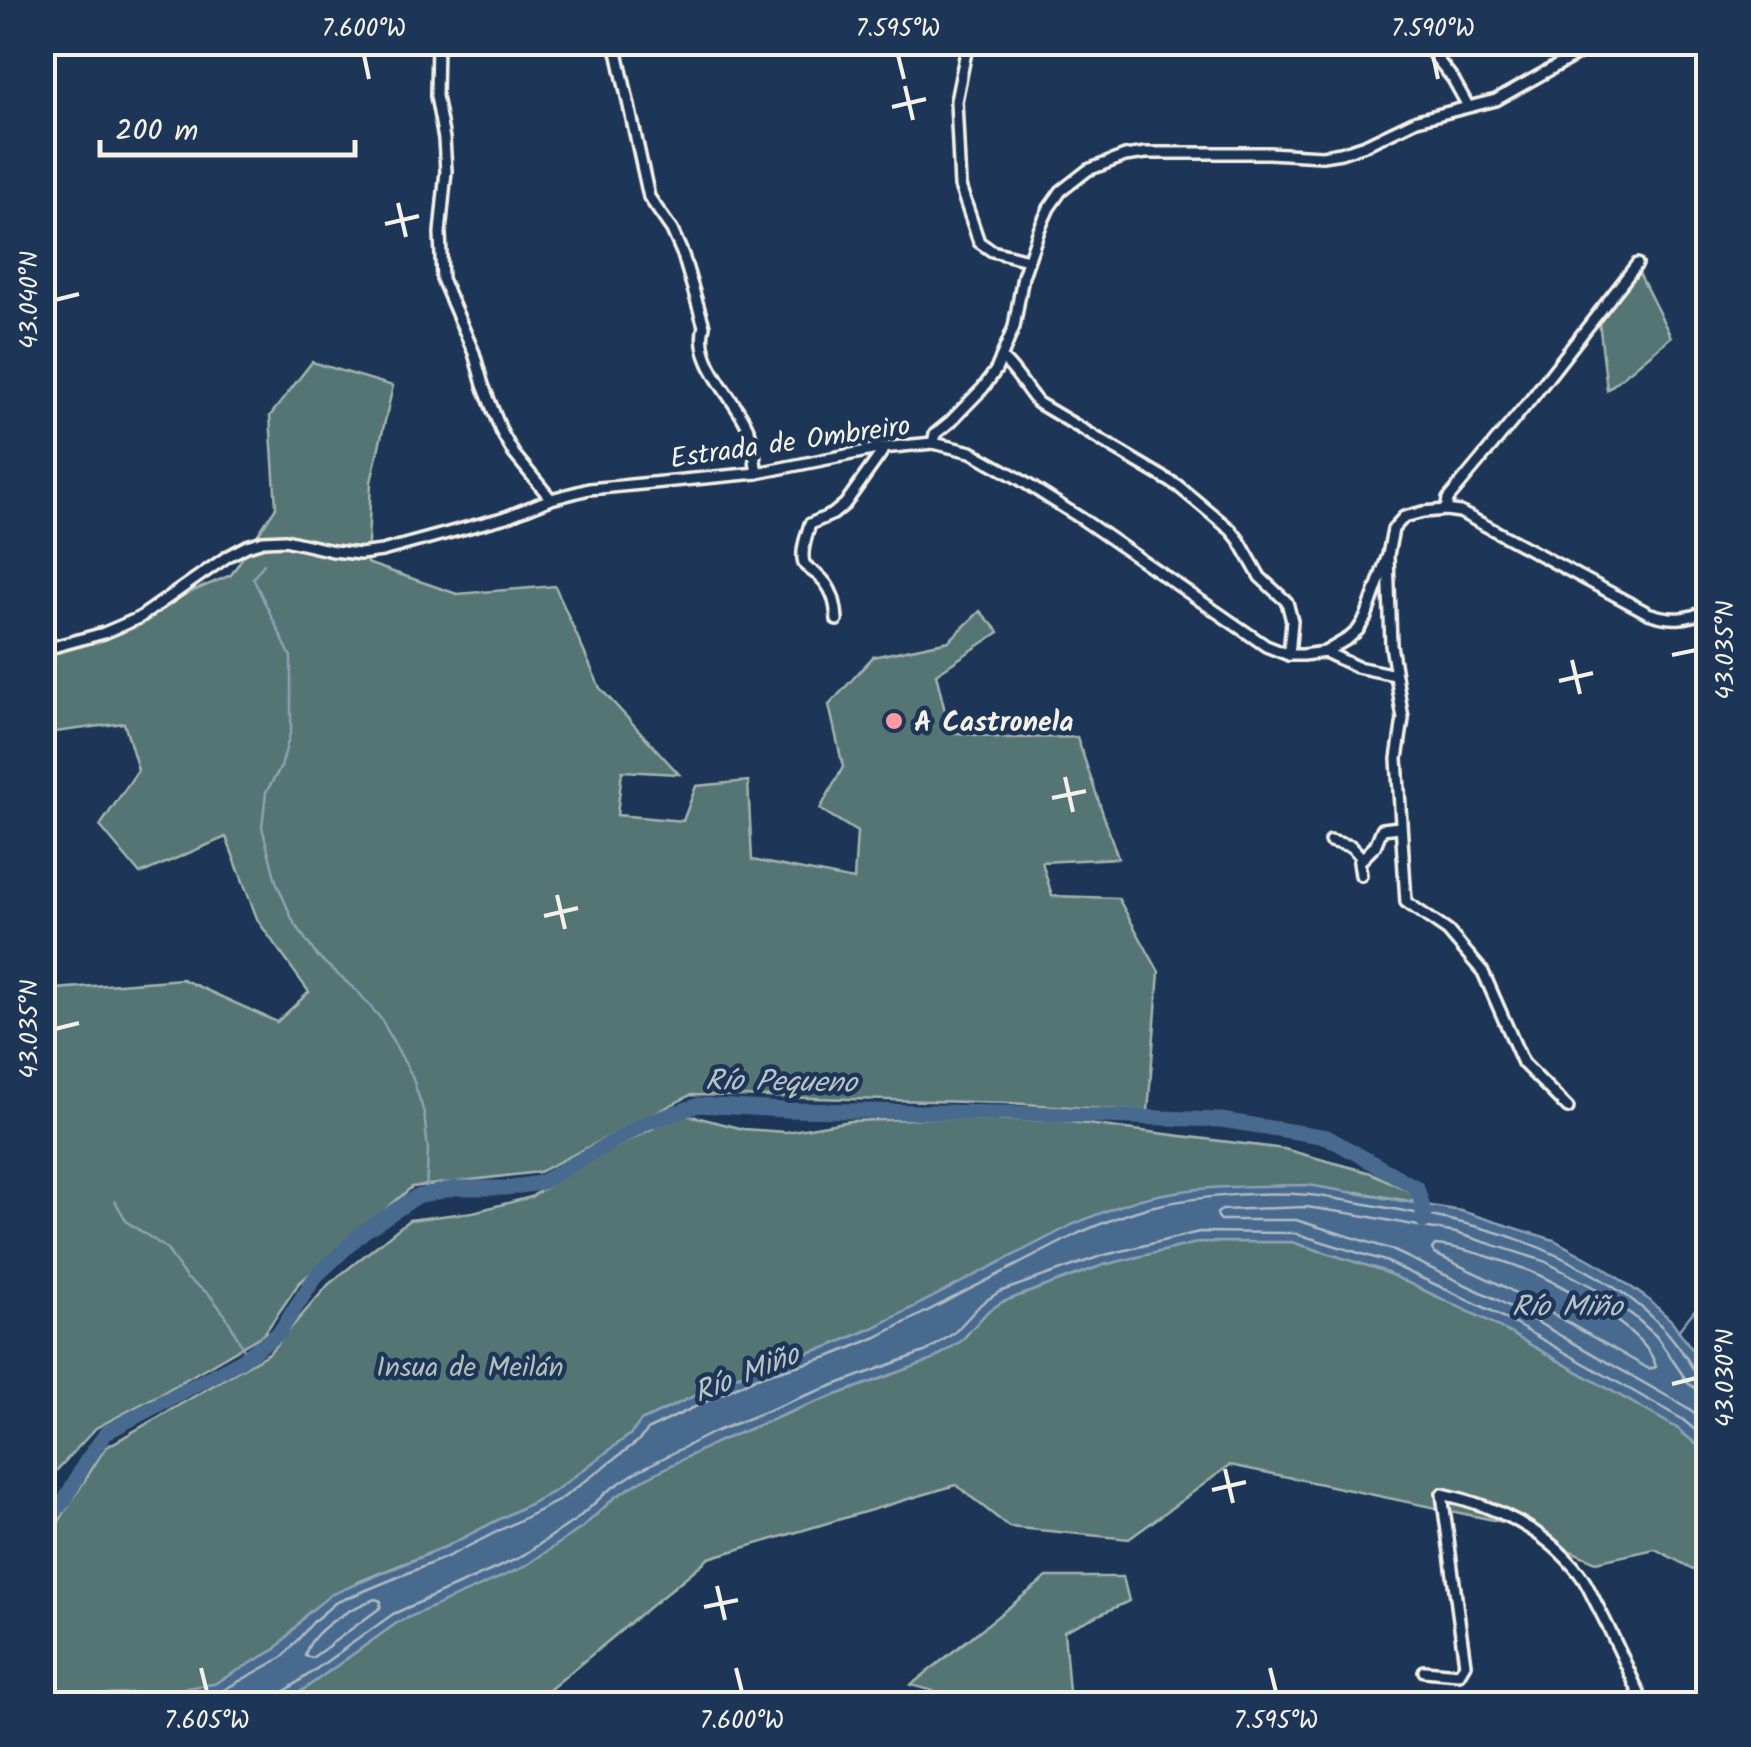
<svg xmlns="http://www.w3.org/2000/svg" width="1751" height="1747" font-family="Kalam,sans-serif">
<style>
.green{fill:#547575;stroke:#a4b3ae;stroke-width:2.5}
.water{fill:#486b8f;stroke:#8da1b3;stroke-width:2.5}
.lines{fill:none;stroke-linecap:round;stroke-linejoin:round}
.shore{stroke:#afbbc4;stroke-width:2.5}
.stream{stroke:#8da1b3;stroke-width:2.5}
.river{stroke:#486b8f;stroke-width:15}
.minor-casing{stroke:#f4f1e8;stroke-width:16}
.minor{stroke:#1d3557;stroke-width:9}
.ticks{fill:none;stroke:#f4f1e8;stroke-width:4}
.poi-dot{fill:#ff9aa2;stroke:#1d3557;stroke-width:4}
.labels{text-anchor:middle;stroke-width:9;stroke-linejoin:round;paint-order:stroke}
.street-label{font-size:28px;fill:#f4f1e8;stroke:#1d3557}
.poi-label{font-size:28px;font-weight:bold;fill:#f4f1e8;stroke:#1d3557;text-anchor:start}
.park-label{font-size:28px;fill:#b4bfba;stroke:#1d3557}
.water-label{font-size:30px;font-style:italic;fill:#b8c2c9;stroke:#1d3557}
.neatline{fill:none;stroke:#f4f1e8;stroke-width:4}
.ticks-label{font-size:25px;text-anchor:middle;fill:#f4f1e8}
</style>
<rect width="100%" height="100%" fill="#1d3557"/>
<filter id="ink" filterUnits="userSpaceOnUse"><feTurbulence type="fractalNoise" baseFrequency=".01" numOctaves="2"/><feDisplacementMap in="SourceGraphic" scale="20" xChannelSelector="R" yChannelSelector="G"/><feConvolveMatrix kernelMatrix="1 2 1 2 8 2 1 2 1" color-interpolation-filters="sRGB"/></filter>
<g filter="url(#ink)">
<g class="green">
<path d="M 1639,273 L 1671,337 L 1607,390 L 1599,321 Z"/>
<path d="M 312,362 L 393,386 L 371,482 L 367,563 L 457,594 L 555,586 L 600,688 L 679,774 L 622,771 L 617,815 L 683,821 L 696,786 L 748,781 L 752,860 L 854,880 L 857,832 L 820,809 L 843,767 L 829,705 L 873,657 L 949,641 L 980,611 L 999,632 L 936,674 L 950,732 L 1003,738 L 1077,737 L 1118,858 L 1042,862 L 1052,896 L 1118,898 L 1159,972 L 1148,1112 L 1009,1103 L 691,1095 L 539,1172 L 412,1187 L 299,1283 L 264,1334 L 164,1392 L 96,1428 L 43,1485 L 42,1097 L 46,1094 L 42,1075 L 43,990 L 182,979 L 277,1022 L 309,992 L 258,921 L 226,837 L 140,874 L 100,826 L 138,770 L 124,723 L 48,733 L 43,719 L 42,655 L 231,575 L 276,507 L 270,416 Z"/>
<path d="M 679,1115 L 692,1116 L 743,1129 L 786,1132 L 850,1121 L 941,1118 L 1063,1121 L 1284,1149 L 1371,1173 L 1414,1193 L 1414,1202 L 1358,1192 L 1020,1253 L 873,1328 L 828,1347 L 752,1369 L 641,1421 L 631,1434 L 555,1491 L 445,1547 L 360,1581 L 307,1614 L 276,1649 L 214,1684 L 168,1691 L 107,1694 L 43,1691 L 42,1544 L 48,1539 L 105,1448 L 269,1353 L 329,1284 L 409,1220 L 473,1212 L 531,1197 L 573,1169 Z"/>
<path d="M 1201,1242 L 1292,1242 L 1381,1270 L 1487,1320 L 1677,1428 L 1708,1454 L 1708,1577 L 1655,1549 L 1596,1562 L 1503,1522 L 1230,1465 L 1129,1539 L 1009,1527 L 956,1485 L 709,1558 L 532,1704 L 283,1704 L 398,1622 L 450,1598 L 583,1527 L 615,1497 L 644,1479 L 717,1442 L 803,1407 L 932,1360 L 961,1341 L 987,1312 L 1002,1302 L 1103,1265 Z"/>
<path d="M 1047,1577 L 1123,1577 L 1129,1601 L 1064,1631 L 1070,1704 L 980,1704 L 911,1685 Z"/>
</g>
<path class="water" d="M 1308,1185 L 1461,1211 L 1554,1240 L 1603,1267 L 1649,1300 L 1672,1321 L 1708,1372 L 1708,1454 L 1677,1428 L 1487,1320 L 1381,1270 L 1292,1242 L 1201,1242 L 1103,1265 L 1002,1302 L 987,1312 L 961,1341 L 932,1360 L 803,1407 L 717,1442 L 644,1479 L 615,1497 L 583,1527 L 524,1567 L 398,1622 L 283,1704 L 43,1704 L 43,1691 L 107,1694 L 168,1691 L 214,1684 L 276,1649 L 307,1614 L 330,1595 L 445,1547 L 555,1491 L 631,1434 L 641,1421 L 752,1369 L 828,1347 L 873,1328 L 1074,1224 C 1098,1214 1123,1203 1149,1197 C 1200,1185 1255,1186 1308,1185 Z"/>
<g class="lines">
<g class="shore">
<path d="M 1435,1245 C 1463,1247 1515,1264 1541,1276 C 1572,1291 1649,1333 1656,1367 L 1649,1369 L 1505,1287 L 1435,1254 L 1432,1249 Z"/>
<path d="M 1708,1390 L 1697,1389 L 1689,1384 L 1656,1336 L 1635,1317 L 1591,1286 L 1544,1261 L 1456,1233 L 1354,1214 L 1306,1207 L 1222,1210 L 1217,1213 L 1218,1217 L 1221,1220 L 1296,1220 L 1390,1249 L 1498,1300 L 1688,1408 L 1708,1425"/>
<path d="M 375,1599 L 381,1601 L 380,1608 L 312,1658 L 305,1656 C 310,1630 351,1608 375,1599 Z"/>
<path d="M 42,1701 L 107,1704 L 168,1701 L 218,1693 L 283,1657 L 314,1621 L 335,1603 L 449,1556 L 560,1500 L 637,1442 L 649,1429 L 755,1378 L 831,1356 L 877,1337 L 1079,1233 C 1102,1223 1125,1214 1150,1207 C 1195,1196 1263,1191 1309,1195 C 1339,1198 1369,1205 1399,1210 C 1485,1225 1552,1244 1624,1294 C 1648,1311 1667,1329 1683,1353 C 1691,1364 1694,1376 1708,1378"/>
<path d="M 279,1704 L 280,1698 L 284,1692 L 393,1614 L 519,1558 L 577,1519 L 609,1490 L 638,1471 L 712,1433 L 799,1398 L 927,1351 L 954,1333 L 981,1304 L 999,1292 L 1101,1256 L 1199,1232 L 1294,1233 L 1385,1261 L 1492,1311 L 1682,1419 L 1708,1441"/>
</g>
<g class="stream">
<path d="M 264,564 L 253,578 L 291,657 L 291,730 L 281,767 L 266,792 L 262,827 L 276,881 L 293,921 L 317,956 L 360,994 L 381,1019 L 412,1076 L 424,1113 L 428,1151 L 426,1194"/>
<path d="M 1708,853 L 1706,870 L 1708,878"/>
<path d="M 115,1201 L 127,1222 L 166,1248 L 186,1278 L 209,1294 L 226,1316 L 247,1356"/>
<path d="M 1678,1331 L 1708,1293"/>
</g>
<path class="river" d="M 42,1527 L 65,1500 L 85,1463 L 107,1432 L 240,1361 L 279,1333 L 316,1276 L 363,1232 L 416,1197 L 455,1188 L 506,1188 L 540,1183 L 646,1123 L 699,1105 L 784,1110 L 1010,1113 L 1221,1120 L 1327,1137 L 1417,1188 L 1422,1204 L 1424,1221"/>
<g class="minor-casing">
<g id="minor">
<path d="M 437,42 L 436,96 L 444,139 L 446,171 L 440,233 L 442,279 L 474,353 L 483,385 L 502,433 L 514,454 L 551,499"/>
<path d="M 615,42 L 649,197 L 672,230 L 683,255 L 704,326 C 694,362 734,397 747,426 C 754,439 754,458 757,473"/>
<path d="M 968,42 L 956,101 L 960,186 L 979,242 L 992,251 L 1028,260"/>
<path d="M 1428,42 L 1430,50 L 1453,79 L 1468,106"/>
<path d="M 1001,358 C 1015,368 1026,390 1038,403 L 1178,486 L 1231,530 L 1239,540 L 1260,577 L 1287,602 L 1292,621 L 1289,655"/>
<path d="M 933,443 L 935,434 L 951,421 L 983,388 L 996,370 L 1014,327 L 1023,276 L 1039,230 L 1049,208 L 1061,191 L 1088,170 L 1125,156 L 1146,153 L 1268,153 L 1322,156 L 1341,153 L 1365,145 L 1417,120 L 1496,100 L 1599,42"/>
<path d="M 1446,510 L 1448,499 L 1532,398 L 1637,264"/>
<path d="M 1388,557 L 1391,645 L 1403,719 L 1397,759 L 1406,902 L 1448,931 L 1483,972 L 1523,1063 L 1568,1108"/>
<path d="M 837,620 C 836,602 832,587 818,575 C 817,575 806,566 805,565 C 799,555 807,534 810,524 L 833,514 L 845,504 L 882,452 L 882,448"/>
<path d="M 42,650 L 104,633 L 139,618 L 228,556 L 247,546 L 263,541 L 285,540 L 333,551 L 360,554 L 382,551 L 506,517 L 551,499 L 589,489 L 757,473 L 882,448 L 933,443 L 971,452 L 1016,477 L 1082,519 L 1266,646 L 1289,655 L 1303,655 L 1325,652 L 1349,638 L 1358,630 L 1366,617 L 1388,555 L 1393,529 L 1404,517 L 1423,512 L 1446,510 L 1460,512 L 1648,613 C 1671,621 1687,620 1708,610"/>
<path d="M 1325,652 L 1357,667 L 1395,675"/>
<path d="M 1330,841 L 1351,846 L 1362,858"/>
<path d="M 1361,875 L 1359,862 L 1375,846 L 1382,829 L 1400,827"/>
<path d="M 1424,1671 L 1459,1674 L 1465,1664 L 1442,1494 C 1494,1505 1546,1530 1579,1573 C 1587,1583 1592,1596 1598,1607 C 1615,1639 1629,1672 1644,1704"/>
</g>
</g>
<use href="#minor" class="minor"/>
</g>
</g>
<path class="ticks" d="M 364,55 L 369,79M 898,55 L 904,79M 1433,55 L 1438,79M 905,86 L 913,120M 892,107 L 926,99M 398,203 L 406,237M 385,224 L 419,216M 55,300 L 79,294M 1672,655 L 1696,650M 1572,660 L 1580,694M 1559,681 L 1593,673M 1065,777 L 1073,812M 1052,798 L 1086,791M 557,895 L 565,929M 544,916 L 578,908M 55,1029 L 79,1023M 1672,1384 L 1696,1378M 1225,1469 L 1233,1503M 1212,1490 L 1246,1482M 717,1586 L 725,1620M 704,1607 L 738,1600M 201,1668 L 207,1692M 736,1668 L 742,1692M 1270,1668 L 1276,1692"/>
<circle class="poi-dot" cx="894" cy="721" r="10"/>
<g class="labels">
<g class="street-label">
<text transform="translate(790 441) rotate(-8)" y="10">Estrada de Ombreiro</text>
</g>
<g class="poi-label">
<text x="914" y="731">A Castronela</text>
</g>
<g class="park-label">
<text x="470" y="1376">Insua de Meilán</text>
</g>
<g class="water-label">
<text transform="translate(781 1081) rotate(1)" y="10">Río Pequeno</text>
<text x="1567" y="1316">Río Miño</text>
<text transform="translate(746 1373) rotate(-22)" y="10">Río Miño</text>
</g>
</g>
<rect width="1751" height="1747" fill="none" stroke="#1d3557" stroke-width="110"/>
<path d="M100 140v15h255v-15" fill="none" stroke="#f4f1e8" stroke-width="5"/>
<text x="115" y="140" font-size="30" fill="#f4f1e8" stroke="#1d3557" stroke-width="8" paint-order="stroke">200 m</text>
<rect x="55" y="55" width="1641" height="1637" class="neatline"/>
<g class="ticks-label">
<text x="364" y="36">7.600°W</text>
<text x="898" y="36">7.595°W</text>
<text x="1433" y="36">7.590°W</text>
<text transform="translate(28 300) rotate(-90)" y="9">43.040°N</text>
<text transform="translate(1724 650) rotate(-90)" y="9">43.035°N</text>
<text transform="translate(28 1029) rotate(-90)" y="9">43.035°N</text>
<text transform="translate(1724 1378) rotate(-90)" y="9">43.030°N</text>
<text x="207" y="1728">7.605°W</text>
<text x="742" y="1728">7.600°W</text>
<text x="1276" y="1728">7.595°W</text>
</g>
</svg>
